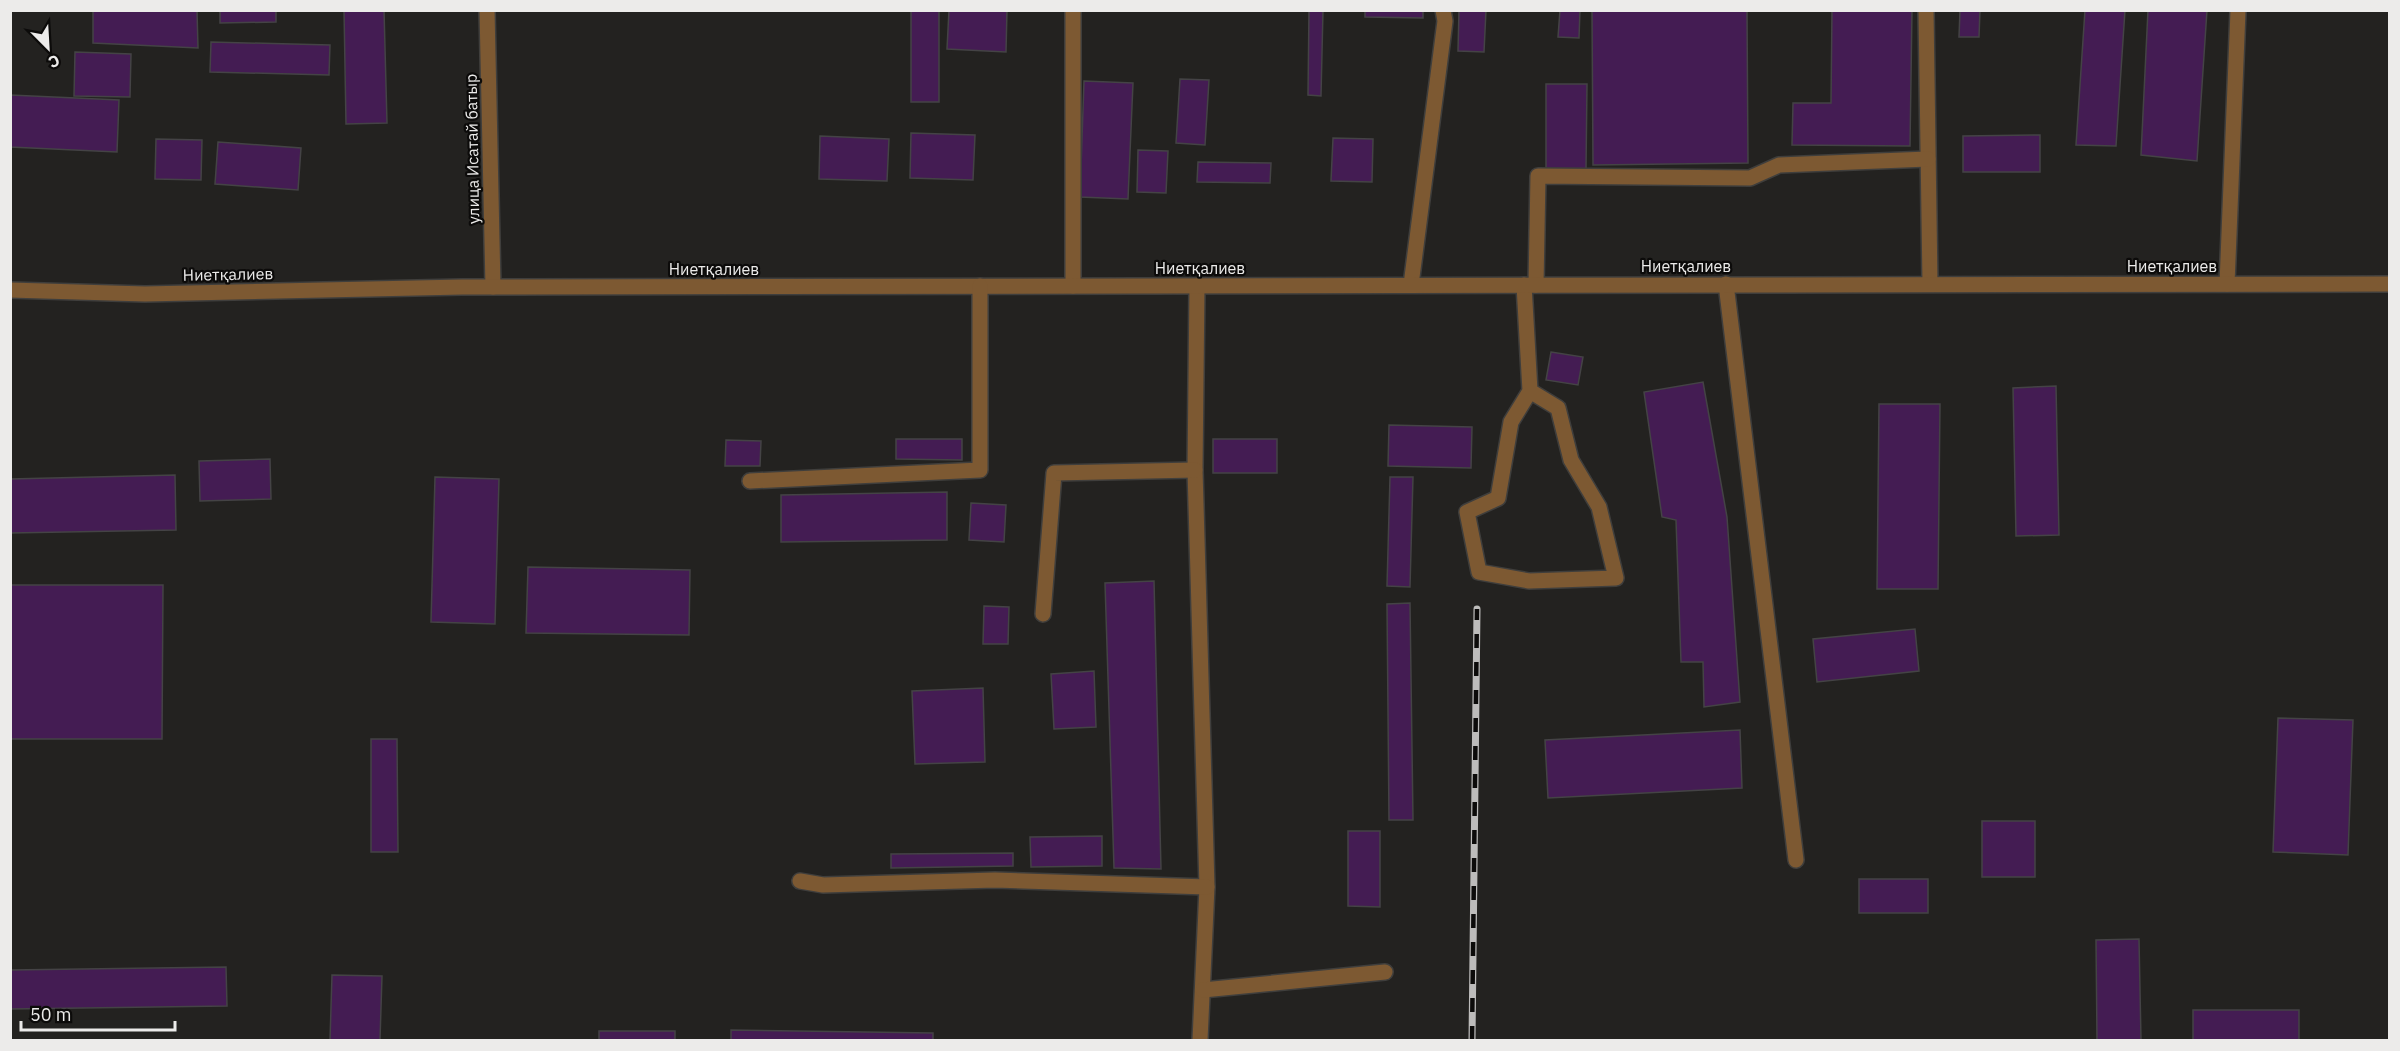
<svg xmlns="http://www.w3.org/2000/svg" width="2400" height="1051" font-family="'IBM Plex Sans',sans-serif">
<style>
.building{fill:#441c53;stroke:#444345;stroke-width:1.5}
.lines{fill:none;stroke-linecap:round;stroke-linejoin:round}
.minor-casing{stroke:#3f3e3c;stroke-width:18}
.minor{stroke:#7d5932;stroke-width:15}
.rail-casing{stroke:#bdbcbb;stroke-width:7}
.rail{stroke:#0c0b0a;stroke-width:4.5;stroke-dasharray:14;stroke-linecap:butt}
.labels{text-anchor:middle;stroke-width:4.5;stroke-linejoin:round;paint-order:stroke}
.street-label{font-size:16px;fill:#ecebea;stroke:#0c0b0a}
</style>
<rect width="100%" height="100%" fill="#232220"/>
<g class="building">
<path d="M 93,10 L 197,10 L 198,48 L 93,43 Z"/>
<path d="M 220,10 L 276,10 L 276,22 L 220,23 Z"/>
<path d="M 344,10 L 384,10 L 387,123 L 346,124 Z"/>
<rect x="911" y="10" width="28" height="92"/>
<path d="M 949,10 L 1007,10 L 1006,52 L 947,49 Z"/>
<path d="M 1309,10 L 1323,10 L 1321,96 L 1308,95 Z"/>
<path d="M 1365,10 L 1423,10 L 1423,18 L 1365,17 Z"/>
<path d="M 1459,10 L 1486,10 L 1484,52 L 1458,51 Z"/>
<path d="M 1560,10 L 1580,10 L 1579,38 L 1558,37 Z"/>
<path d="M 1592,10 L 1747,10 L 1748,163 L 1593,165 Z"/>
<path d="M 1832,10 L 1912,10 L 1910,146 L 1792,145 L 1793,103 L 1831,103 Z"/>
<path d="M 1960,10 L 1980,10 L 1979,37 L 1959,37 Z"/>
<path d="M 2085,10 L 2125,10 L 2116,146 L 2076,145 Z"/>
<path d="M 2148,10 L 2207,10 L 2197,161 L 2141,155 Z"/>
<path d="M 211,42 L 330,45 L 329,75 L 210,72 Z"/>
<path d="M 75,52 L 131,54 L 130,97 L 74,96 Z"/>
<path d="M 1180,79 L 1209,80 L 1205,145 L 1176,143 Z"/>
<path d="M 1084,81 L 1133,83 L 1128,199 L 1080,197 Z"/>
<path d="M 1546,84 L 1587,84 L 1586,170 L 1546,170 Z"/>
<path d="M 10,95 L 119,100 L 117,152 L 10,147 Z"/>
<path d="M 911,133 L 975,135 L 973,180 L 910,178 Z"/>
<path d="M 2040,135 L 2040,172 L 1963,172 L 1963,136 Z"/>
<path d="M 820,136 L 889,139 L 887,181 L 819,179 Z"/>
<path d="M 1333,138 L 1373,139 L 1372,182 L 1331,181 Z"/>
<path d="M 156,139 L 202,140 L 201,180 L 155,179 Z"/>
<path d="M 218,142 L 301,148 L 298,190 L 215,184 Z"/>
<path d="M 1138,150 L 1168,151 L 1166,193 L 1137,192 Z"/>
<path d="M 1198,162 L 1271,163 L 1270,183 L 1197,182 Z"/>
<path d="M 1551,352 L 1583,357 L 1578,385 L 1546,380 Z"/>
<path d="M 1703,382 L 1727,517 L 1740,702 L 1704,707 L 1703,662 L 1681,662 L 1676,520 L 1662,517 L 1644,392 Z"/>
<path d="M 2056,386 L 2059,535 L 2016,536 L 2013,388 Z"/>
<path d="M 1879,404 L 1940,404 L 1938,589 L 1877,589 Z"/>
<path d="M 1389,425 L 1472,427 L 1471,468 L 1388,466 Z"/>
<path d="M 896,439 L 962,439 L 962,460 L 896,459 Z"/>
<rect x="1213" y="439" width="64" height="34"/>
<path d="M 726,440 L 761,441 L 760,466 L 725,466 Z"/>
<path d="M 270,459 L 271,499 L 200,501 L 199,461 Z"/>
<path d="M 175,475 L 176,530 L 10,533 L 10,479 Z"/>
<path d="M 435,477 L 499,479 L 495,624 L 431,622 Z"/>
<path d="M 1390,477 L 1413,477 L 1410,587 L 1387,586 Z"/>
<path d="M 947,492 L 947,540 L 781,542 L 781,495 Z"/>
<path d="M 971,503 L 1006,505 L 1004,542 L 969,540 Z"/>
<path d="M 528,567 L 690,570 L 689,635 L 526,633 Z"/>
<path d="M 1154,581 L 1161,869 L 1114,868 L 1105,583 Z"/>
<path d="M 10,585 L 163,585 L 162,739 L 10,739 Z"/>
<path d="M 1410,603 L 1413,820 L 1389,820 L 1387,604 Z"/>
<path d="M 984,606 L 1009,607 L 1008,644 L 983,644 Z"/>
<path d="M 1915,629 L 1919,671 L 1817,682 L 1813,639 Z"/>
<path d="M 1094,671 L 1096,727 L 1054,729 L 1051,674 Z"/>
<path d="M 983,688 L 985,762 L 915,764 L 912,691 Z"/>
<path d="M 2278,718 L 2353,720 L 2348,855 L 2273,852 Z"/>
<path d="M 1740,730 L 1742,788 L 1548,798 L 1545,740 Z"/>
<path d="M 371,739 L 397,739 L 398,852 L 371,852 Z"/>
<rect x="1982" y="821" width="53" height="56"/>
<path d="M 1348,831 L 1380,831 L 1380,907 L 1348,906 Z"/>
<path d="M 1102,836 L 1102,866 L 1031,867 L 1030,837 Z"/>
<path d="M 1013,853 L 1013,866 L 891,868 L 891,854 Z"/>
<rect x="1859" y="879" width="69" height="34"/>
<path d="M 2139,939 L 2141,1040 L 2097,1040 L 2096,940 Z"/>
<path d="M 226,967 L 227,1006 L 10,1009 L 10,970 Z"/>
<path d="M 332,975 L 382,976 L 380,1040 L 330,1040 Z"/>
<rect x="2193" y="1010" width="106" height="30"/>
<path d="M 731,1030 L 933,1033 L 933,1040 L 731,1040 Z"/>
<rect x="599" y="1031" width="76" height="9"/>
</g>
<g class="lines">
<g class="minor-casing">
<g id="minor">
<path d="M 487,10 L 493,287"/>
<path d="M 1926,10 L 1930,284"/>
<path d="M 1726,284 L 1796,860"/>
<path d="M 2227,284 L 2238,11"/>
<path d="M 1411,285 L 1445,21 L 1443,10"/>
<path d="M 1524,285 L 1530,391 L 1511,422 L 1498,498 L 1467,512 L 1479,572 L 1529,581 L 1616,578 L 1599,507 L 1571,460 L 1558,408 L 1530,391"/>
<path d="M 1536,285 L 1538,176 L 1750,178 L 1779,165 L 1928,159"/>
<path d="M 1073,286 L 1073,10"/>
<path d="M 1197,286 L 1195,470 L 1207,887 L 1200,1040"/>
<path d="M 10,290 L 145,294 L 462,287 L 2390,284"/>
<path d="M 750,481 L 980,470 L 980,286"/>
<path d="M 1043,614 L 1054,473 L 1195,470"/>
<path d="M 800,881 L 823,885 L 995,880 L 1207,887"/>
<path d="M 1203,990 L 1385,972"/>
</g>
</g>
<use href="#minor" class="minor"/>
<g class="rail-casing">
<path id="rail" d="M 1472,1040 L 1477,609"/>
</g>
<use href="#rail" class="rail"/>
</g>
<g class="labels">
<g class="street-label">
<text transform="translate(472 149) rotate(-91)" y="6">улица Исатай батыр</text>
<text x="1686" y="272">Ниетқалиев</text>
<text x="2172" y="272">Ниетқалиев</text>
<text x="1200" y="274">Ниетқалиев</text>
<text x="714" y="275">Ниетқалиев</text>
<text transform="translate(228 274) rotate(-1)" y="6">Ниетқалиев</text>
</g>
</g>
<rect width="2400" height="1051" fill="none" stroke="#ecebea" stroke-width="24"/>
<g transform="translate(48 48) rotate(156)" stroke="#0c0b0a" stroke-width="4.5" paint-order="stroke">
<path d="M0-4.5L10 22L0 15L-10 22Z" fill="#ecebea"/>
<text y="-9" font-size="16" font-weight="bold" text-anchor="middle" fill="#ecebea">С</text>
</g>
<path d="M21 1021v9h154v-9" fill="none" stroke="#ecebea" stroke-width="3"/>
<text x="30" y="1021" font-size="18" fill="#ecebea" stroke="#0c0b0a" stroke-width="4.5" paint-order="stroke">50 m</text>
</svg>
